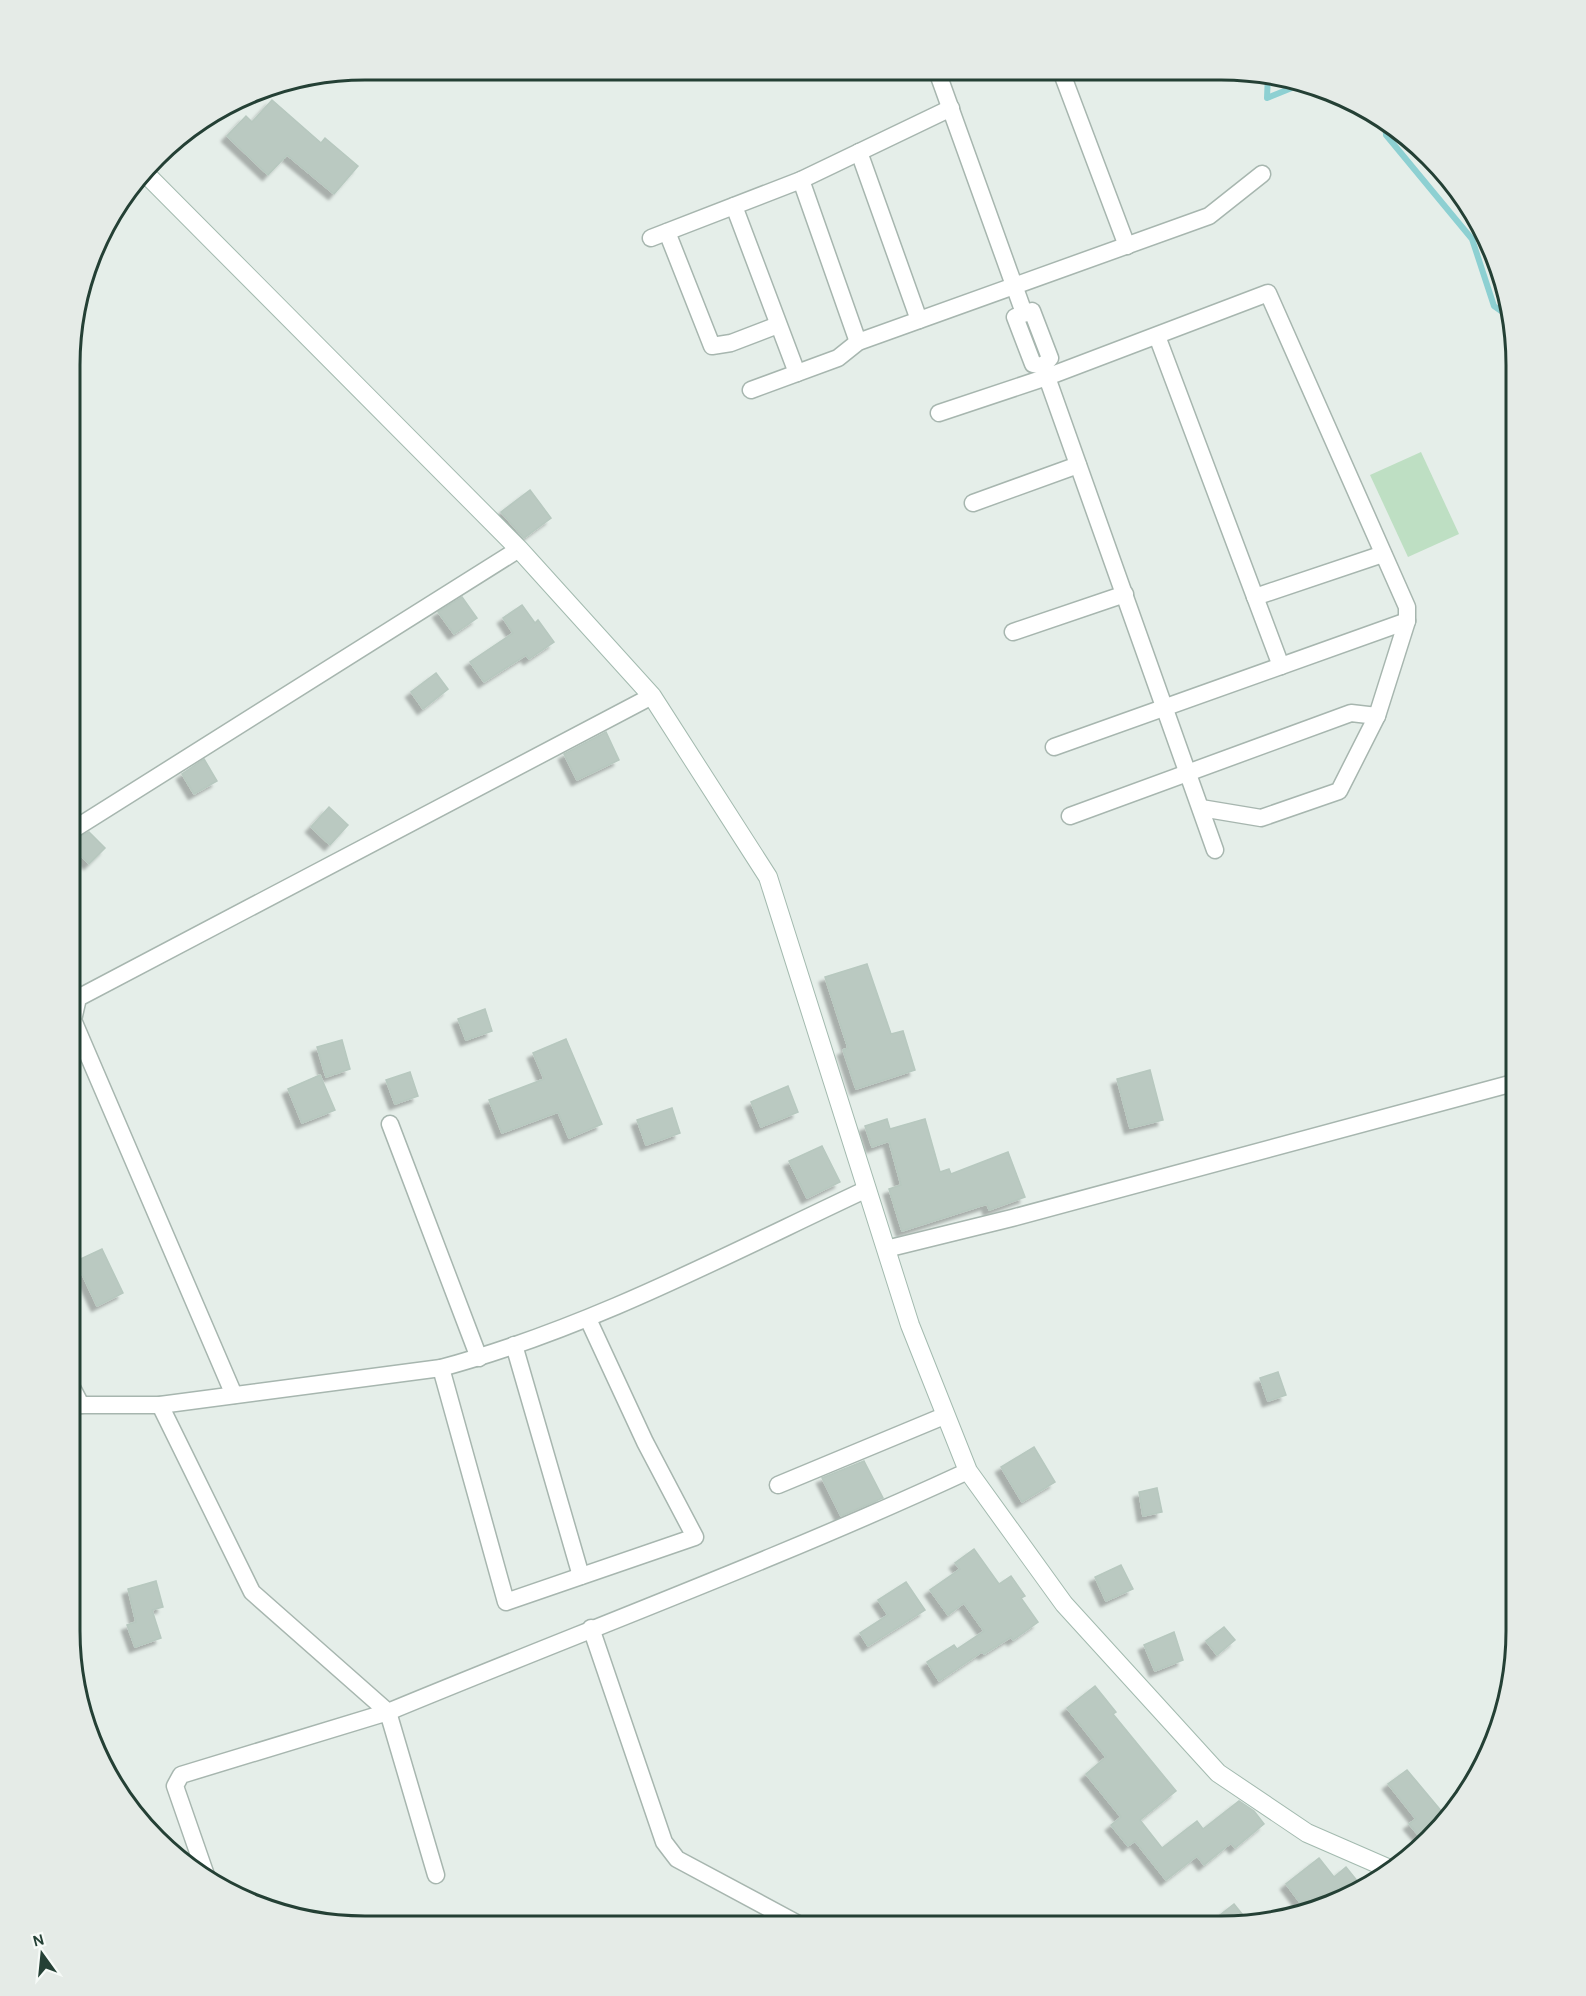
<svg xmlns="http://www.w3.org/2000/svg" width="1586" height="1996" font-family="Karla,sans-serif">
<style>
.green{fill:#bedfc3}
.lines{fill:none;stroke-linecap:round;stroke-linejoin:round}
.stream{stroke:#8dd0d2;stroke-width:6}
.building{fill:#bac9c1;stroke:#b7c8bf;stroke-width:1.5;filter:url(#shadow)}
.street-casing{stroke:#a7b6af;stroke-width:19}
.secondary-casing{stroke:#a3baaf;stroke-width:20}
.street{stroke:#fff;stroke-width:16}
.secondary{stroke:#fff;stroke-width:18}
.rim{fill:none;stroke:#244035;stroke-width:3}
</style>
<defs>
<filter id="shadow"><feDropShadow dx="-5.5" dy="5.5" stdDeviation="1.5" flood-color="#0004"/></filter>
</defs>
<rect width="100%" height="100%" fill="#e5eee9"/>
<path class="green" d="M 1421,452 L 1459,534 L 1408,557 L 1370,475 Z"/>
<g class="lines">
<g class="stream">
<path d="M 1268,74 L 1267,98 L 1304,83"/>
<path d="M 1385,119 L 1386,135 L 1472,239 L 1494,306 L 1511,318"/>
</g>
</g>
<g class="building">
<path d="M 272,100 L 321,143 L 325,138 L 358,166 L 334,194 L 287,155 L 268,175 L 227,136 L 246,116 L 252,122 Z"/>
<path d="M 530,490 L 551,518 L 524,538 L 501,512 Z"/>
<path d="M 462,597 L 477,618 L 454,634 L 438,612 Z"/>
<path d="M 522,605 L 535,623 L 538,620 L 554,642 L 529,659 L 526,655 L 484,682 L 470,662 L 513,633 L 503,618 Z"/>
<path d="M 436,673 L 448,689 L 423,709 L 411,692 Z"/>
<path d="M 606,732 L 619,760 L 577,780 L 564,754 Z"/>
<path d="M 204,759 L 217,781 L 194,794 L 182,774 Z"/>
<path d="M 329,807 L 348,825 L 330,845 L 311,827 Z"/>
<path d="M 89,832 L 105,848 L 89,864 L 71,846 L 71,841 Z"/>
<path d="M 867,964 L 891,1034 L 903,1031 L 915,1070 L 856,1089 L 843,1050 L 848,1048 L 825,977 Z"/>
<path d="M 485,1009 L 492,1031 L 466,1040 L 458,1019 Z"/>
<path d="M 566,1039 L 602,1124 L 569,1138 L 558,1112 L 502,1133 L 489,1100 L 544,1079 L 533,1053 Z"/>
<path d="M 342,1040 L 350,1069 L 326,1077 L 317,1047 Z"/>
<path d="M 1150,1070 L 1163,1120 L 1130,1128 L 1117,1079 Z"/>
<path d="M 410,1072 L 418,1096 L 395,1104 L 386,1080 Z"/>
<path d="M 320,1075 L 335,1110 L 302,1123 L 288,1089 Z"/>
<path d="M 788,1086 L 798,1112 L 761,1127 L 751,1102 Z"/>
<path d="M 672,1108 L 680,1133 L 646,1145 L 637,1120 Z"/>
<path d="M 887,1119 L 890,1129 L 925,1119 L 940,1172 L 949,1169 L 951,1174 L 1008,1152 L 1025,1197 L 989,1210 L 987,1204 L 902,1231 L 889,1189 L 901,1185 L 889,1141 L 872,1147 L 865,1126 Z"/>
<path d="M 822,1146 L 840,1182 L 807,1198 L 789,1161 Z"/>
<path d="M 102,1249 L 123,1293 L 97,1306 L 76,1261 Z"/>
<path d="M 1278,1372 L 1286,1395 L 1268,1401 L 1260,1378 Z"/>
<path d="M 1034,1447 L 1055,1482 L 1022,1502 L 1001,1467 Z"/>
<path d="M 864,1461 L 883,1498 L 841,1516 L 822,1478 Z"/>
<path d="M 1157,1488 L 1162,1512 L 1143,1516 L 1139,1492 Z"/>
<path d="M 974,1549 L 999,1584 L 1011,1576 L 1025,1596 L 1021,1598 L 1038,1622 L 1013,1640 L 1011,1637 L 984,1654 L 982,1652 L 939,1681 L 927,1662 L 954,1645 L 957,1649 L 984,1631 L 964,1603 L 948,1615 L 930,1590 L 960,1569 L 955,1563 Z"/>
<path d="M 1121,1565 L 1133,1589 L 1106,1601 L 1095,1577 Z"/>
<path d="M 156,1581 L 163,1607 L 152,1610 L 161,1638 L 135,1647 L 127,1625 L 136,1622 L 128,1589 Z"/>
<path d="M 906,1582 L 925,1610 L 868,1646 L 860,1633 L 888,1615 L 878,1600 Z"/>
<path d="M 1224,1627 L 1235,1640 L 1217,1655 L 1206,1641 Z"/>
<path d="M 1174,1632 L 1183,1660 L 1155,1671 L 1144,1645 Z"/>
<path d="M 1095,1686 L 1116,1712 L 1113,1714 L 1176,1791 L 1140,1820 L 1162,1848 L 1197,1821 L 1203,1829 L 1239,1801 L 1254,1811 L 1264,1824 L 1235,1848 L 1231,1843 L 1204,1865 L 1197,1856 L 1166,1880 L 1135,1841 L 1128,1846 L 1111,1825 L 1121,1817 L 1086,1774 L 1106,1757 L 1067,1708 Z"/>
<path d="M 1407,1770 L 1448,1819 L 1426,1844 L 1409,1824 L 1416,1819 L 1388,1784 Z"/>
<path d="M 1319,1858 L 1334,1877 L 1346,1867 L 1358,1882 L 1332,1903 L 1308,1913 L 1286,1884 Z"/>
<path d="M 1234,1904 L 1251,1925 L 1206,1926 Z"/>
</g>
<g class="lines">
<g class="street-casing">
<g id="street">
<path d="M 937,71 L 1024,313"/>
<path d="M 1061,71 L 1127,246"/>
<path d="M 859,152 L 919,320"/>
<path d="M 801,180 L 858,342"/>
<path d="M 734,206 L 797,373"/>
<path d="M 667,232 L 712,346 L 731,343 L 778,325"/>
<path d="M 651,238 L 801,180 L 951,108"/>
<path d="M 1032,311 L 1050,358 L 1043,366 L 1033,364 L 1015,317 Z"/>
<path d="M 1157,336 L 1281,666"/>
<path d="M 1043,366 L 1215,850"/>
<path d="M 751,390 L 838,358 L 858,342 L 1209,216 L 1262,174"/>
<path d="M 939,413 L 1047,377 L 1268,293 L 1407,607 L 1407,621 L 1377,716 L 1339,791 L 1261,818 L 1201,808"/>
<path d="M 973,503 L 1078,465"/>
<path d="M 1255,597 L 1383,554"/>
<path d="M 1013,632 L 1125,594"/>
<path d="M 1054,747 L 1407,621"/>
<path d="M 1070,816 L 1351,713 L 1377,716"/>
<path d="M 71,831 L 519,549"/>
<path d="M 390,1124 L 479,1358"/>
<path d="M 886,1249 L 1012,1218 L 1517,1082"/>
<path d="M 514,1345 L 581,1576"/>
<path d="M 441,1368 L 506,1602 L 695,1537 L 645,1442 L 588,1319"/>
<path d="M 69,1382 L 81,1405"/>
<path d="M 234,1395 L 73,1020 L 78,998 L 652,696"/>
<path d="M 69,1405 L 160,1405 L 441,1368 C 590,1328 728,1254 867,1189"/>
<path d="M 160,1405 L 252,1592 L 388,1712 C 581,1632 778,1559 968,1471"/>
<path d="M 778,1485 L 944,1416"/>
<path d="M 591,1628 L 664,1842 L 677,1859 L 802,1926"/>
<path d="M 208,1881 L 175,1786 L 181,1775 L 388,1712 L 436,1875"/>
</g>
</g>
<g class="secondary-casing">
<path id="secondary" d="M 145,173 L 519,549 L 652,696 L 768,877 L 910,1325 L 968,1471 L 1064,1604 L 1218,1773 L 1307,1833 L 1392,1870"/>
</g>
<use href="#street" class="street"/>
<use href="#secondary" class="secondary"/>
</g>
<path d="M0 0H1586V1996H0ZM365 80H1221A285 285 0 0 1 1506 365V1631A285 285 0 0 1 1221 1916H365A285 285 0 0 1 80 1631V365A285 285 0 0 1 365 80Z" fill="#e5ebe7" fill-rule="evenodd"/>
<path class="rim" d="M365 80H1221A285 285 0 0 1 1506 365V1631A285 285 0 0 1 1221 1916H365A285 285 0 0 1 80 1631V365A285 285 0 0 1 365 80Z"/>
<g transform="translate(42 1954) rotate(345)" stroke="#f6faf7" stroke-width="4.5" paint-order="stroke">
<path d="M0-4.5L10 22L0 15L-10 22Z" fill="#244035"/>
<text y="-9" font-size="16" font-weight="bold" text-anchor="middle" fill="#244035">N</text>
</g>
</svg>
